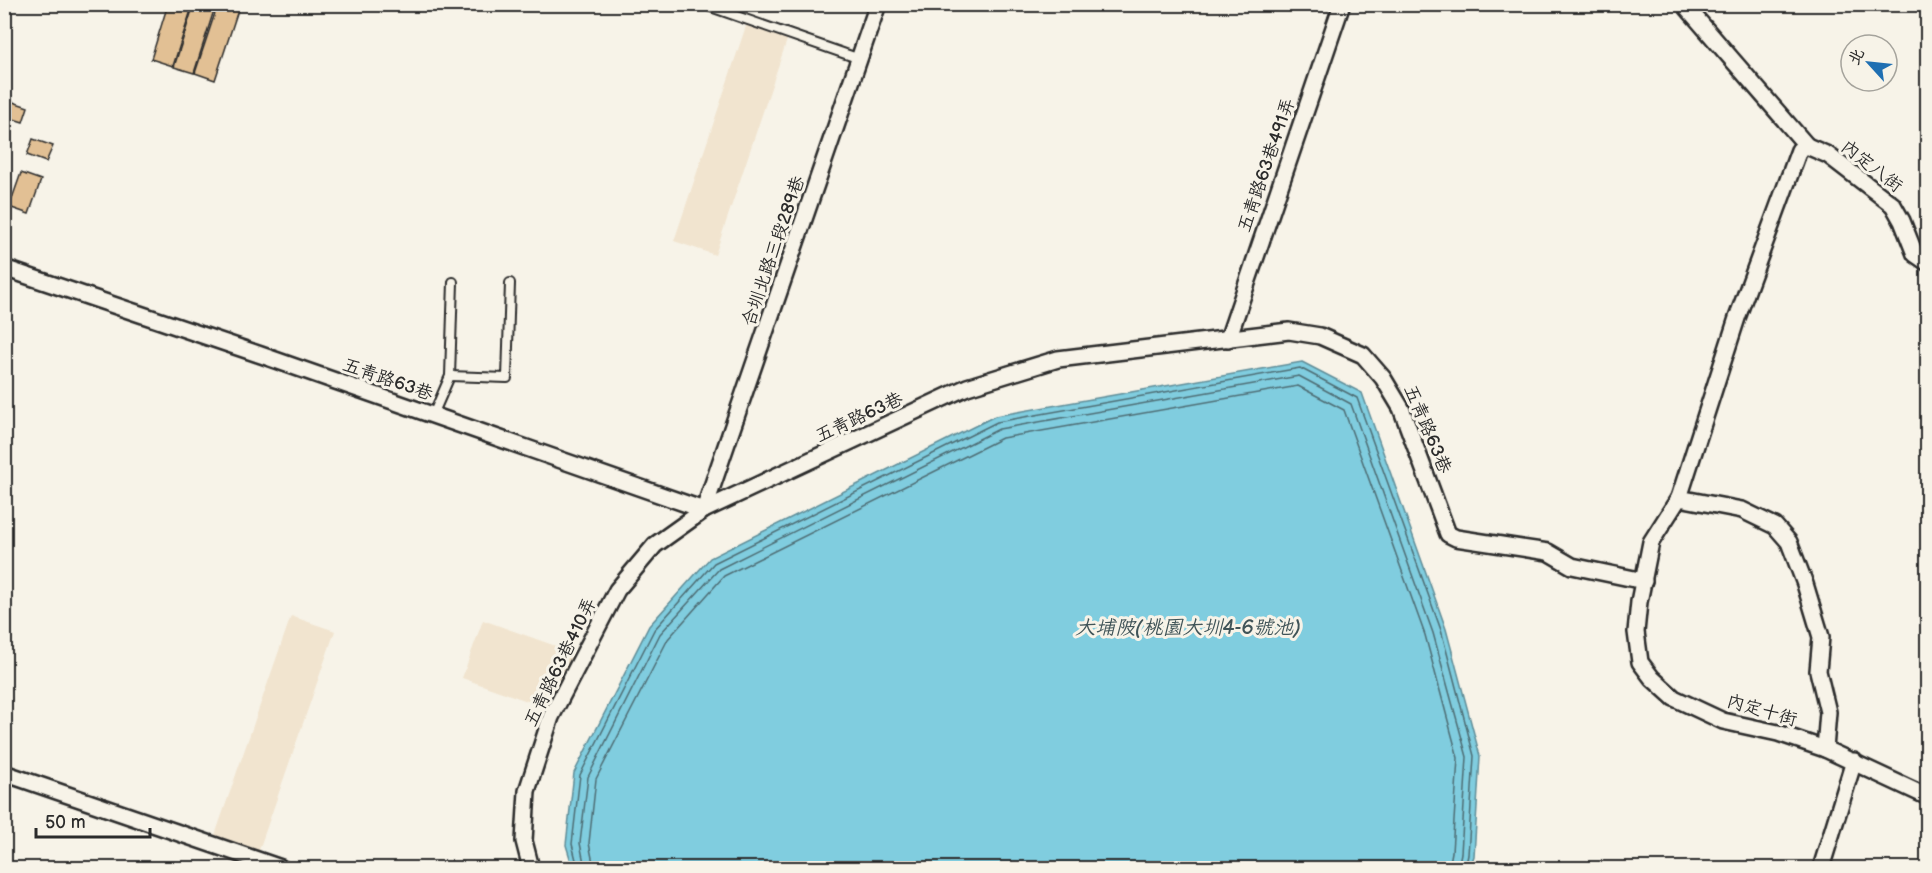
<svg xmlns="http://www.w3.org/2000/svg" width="1932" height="873" font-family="'Balsamiq Sans','LXGW WenKai TC',sans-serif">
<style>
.built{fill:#f1e4cf}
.water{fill:#80cddf;stroke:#5e8c97;stroke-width:1.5}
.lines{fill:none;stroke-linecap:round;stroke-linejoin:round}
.shore{stroke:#4d6c73;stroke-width:1.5}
.building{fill:#e2c094;stroke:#2b2b2b;stroke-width:1.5}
.lane-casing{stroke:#2b2b2b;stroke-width:12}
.street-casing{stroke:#2b2b2b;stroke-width:20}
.lane{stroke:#f7f3e8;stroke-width:8}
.street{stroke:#f7f3e8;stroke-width:15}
.labels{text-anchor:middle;stroke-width:6;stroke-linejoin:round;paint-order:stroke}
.street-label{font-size:18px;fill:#2b2b2b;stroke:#f7f3e8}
.water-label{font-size:20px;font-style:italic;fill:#405458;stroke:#f7f3e8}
</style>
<rect width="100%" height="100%" fill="#f7f3e8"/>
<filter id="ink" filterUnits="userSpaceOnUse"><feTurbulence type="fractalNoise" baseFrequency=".0167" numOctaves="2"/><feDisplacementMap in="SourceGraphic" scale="12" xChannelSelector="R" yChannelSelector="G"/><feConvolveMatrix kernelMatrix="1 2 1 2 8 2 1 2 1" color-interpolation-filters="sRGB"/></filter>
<g filter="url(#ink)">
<g class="built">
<path d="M 747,23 L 788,37 L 715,255 L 674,241 Z"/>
<path d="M 291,616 L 335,631 L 258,853 L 214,838 Z"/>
<path d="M 483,620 L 581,655 L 553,710 L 462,678 Z"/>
</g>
<path class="water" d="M 1302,362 L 1362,393 L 1446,629 L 1480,756 L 1474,856 L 1470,868 L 573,868 L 566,845 L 574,773 L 649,626 L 710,558 L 995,416 Z"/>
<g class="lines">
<g class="shore">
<path d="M 578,868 L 572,844 L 580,775 L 654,630 L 714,563 L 997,422 L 1300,368 L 1357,398 L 1441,630 L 1474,756 L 1468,855 L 1465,868"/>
<path d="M 585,868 L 580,843 L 588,777 L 660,634 L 719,569 L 999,429 L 1299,376 L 1351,404 L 1433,633 L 1467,757 L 1461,853 L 1458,868"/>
<path d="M 594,868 L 589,843 L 596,779 L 668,639 L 724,576 L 1002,438 L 1298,386 L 1344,410 L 1425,635 L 1458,758 L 1452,852 L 1449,868"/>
</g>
</g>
<g class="building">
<path d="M 168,4 L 193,4 L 173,66 L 151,59 Z"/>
<path d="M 194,4 L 216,4 L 194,73 L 174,67 Z"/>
<path d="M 218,4 L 240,4 L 215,80 L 195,73 Z"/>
<path d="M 4,99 L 28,107 L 23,122 L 4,116 Z"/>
<path d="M 4,125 L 13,128 L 4,154 Z"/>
<path d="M 33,139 L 53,146 L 46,162 L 27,155 Z"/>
<path d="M 21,173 L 41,180 L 29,214 L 9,207 Z"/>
</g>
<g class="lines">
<g class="lane-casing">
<g id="lane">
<path d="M 702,4 L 860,59"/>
<path d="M 450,376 L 507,378 L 510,283"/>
<path d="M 433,415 L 450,376 L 453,282"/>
</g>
</g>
<g class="street-casing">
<g id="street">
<path d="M 1684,4 L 1807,146"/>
<path d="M 1928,263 L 1915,254 L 1902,221 L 1893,205 L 1828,155 L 1807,146 L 1799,150 L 1737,318 L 1679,498 L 1651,542 L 1639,602 L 1636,632 L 1640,662 L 1652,678 L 1674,698 L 1723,721 L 1778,733 L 1825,749 L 1928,797"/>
<path d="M 4,268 L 261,355 L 704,510"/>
<path d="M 1228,339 L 1342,4"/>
<path d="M 1679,498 L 1742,510 L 1775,526 L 1789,542 L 1805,584 L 1821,637 L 1818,671 L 1828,712 L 1825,749"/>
<path d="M 704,510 L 878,4"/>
<path d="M 4,773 L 281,868"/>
<path d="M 531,868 L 524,841 L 527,791 L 551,717 L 617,590 L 655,545 L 704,510 L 967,387 L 1058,359 L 1289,331 L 1320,336 L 1363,355 L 1383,378 L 1401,408 L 1448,534 L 1456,538 L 1548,552 L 1572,566 L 1644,581"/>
<path d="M 1821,868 L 1854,761"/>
</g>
</g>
<use href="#lane" class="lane"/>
<use href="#street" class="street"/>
</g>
</g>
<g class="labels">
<g class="street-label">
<text transform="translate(1266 165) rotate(-71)" y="6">五青路63巷491弄</text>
<text transform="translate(1872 166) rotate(38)" y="6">內定八街</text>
<text transform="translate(773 251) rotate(-71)" y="6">合圳北路三段289巷</text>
<text transform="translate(388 379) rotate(19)" y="6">五青路63巷</text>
<text transform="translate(859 417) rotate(-25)" y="6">五青路63巷</text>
<text transform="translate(1428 429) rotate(67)" y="6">五青路63巷</text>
<text transform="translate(560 662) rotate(-64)" y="6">五青路63巷410弄</text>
<text transform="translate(1762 710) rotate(16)" y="6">內定十街</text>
</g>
<g class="water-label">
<text x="1188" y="634">大埔陂(桃園大圳4-6號池)</text>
</g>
</g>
<rect width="1932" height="873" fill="none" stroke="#f7f3e8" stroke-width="24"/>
<rect x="12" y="12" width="1908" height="849" fill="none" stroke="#2b2b2b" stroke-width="2" filter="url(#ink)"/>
<g transform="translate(1869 63) rotate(297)"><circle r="28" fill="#f7f3e8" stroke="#a5a39c" stroke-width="1.5"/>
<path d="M0-4.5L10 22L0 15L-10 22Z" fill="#1f6fb2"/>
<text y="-9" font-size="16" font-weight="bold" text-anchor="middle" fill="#2b2b2b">北</text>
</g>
<path d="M36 828v9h114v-9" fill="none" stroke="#2b2b2b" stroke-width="3"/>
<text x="45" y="828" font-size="18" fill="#2b2b2b" stroke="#f7f3e8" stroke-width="4.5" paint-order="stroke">50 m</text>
</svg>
